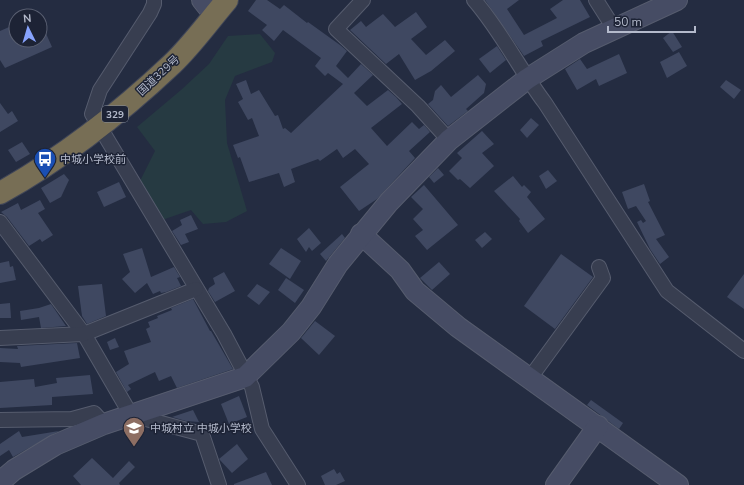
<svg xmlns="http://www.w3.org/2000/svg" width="744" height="485" font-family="'Nunito Sans','Noto Sans JP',sans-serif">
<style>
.green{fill:#263a42}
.building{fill:#3f4861}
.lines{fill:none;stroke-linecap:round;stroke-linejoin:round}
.street-casing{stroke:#565c6e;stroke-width:16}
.secondary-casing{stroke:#565c6e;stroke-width:22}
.highway-casing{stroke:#404658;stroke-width:24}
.street{stroke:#383e50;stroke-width:14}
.secondary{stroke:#464c64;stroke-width:20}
.highway{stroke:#776e55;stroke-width:22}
.labels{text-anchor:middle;stroke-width:3;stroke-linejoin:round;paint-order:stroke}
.shield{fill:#1d2335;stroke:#878d9e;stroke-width:1}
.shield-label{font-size:10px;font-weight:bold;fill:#b4bacb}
.street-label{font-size:11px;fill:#b4bacb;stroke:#1d2335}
.poi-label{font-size:11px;fill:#b4bacb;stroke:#1d2335;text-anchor:start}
</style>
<rect width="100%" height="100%" fill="#242c41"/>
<path class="green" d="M 260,34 L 275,53 L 272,62 L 235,76 L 225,100 L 227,143 L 247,211 L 226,222 L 203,224 L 191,210 L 162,220 L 139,183 L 155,151 L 137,127 L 181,90 L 209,64 L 228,36 Z"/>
<g class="building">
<path d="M 256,0 L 267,0 L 280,9 L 284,5 L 307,23 L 308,22 L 340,45 L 347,51 L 336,66 L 348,78 L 361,64 L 373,75 L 354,93 L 367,106 L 388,90 L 396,97 L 402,104 L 371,128 L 387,146 L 412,122 L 419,129 L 424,125 L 430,132 L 409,151 L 415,158 L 377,199 L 359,211 L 340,187 L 369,164 L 355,149 L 343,158 L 337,149 L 320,161 L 318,159 L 291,169 L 295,182 L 284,187 L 279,173 L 249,182 L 240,157 L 238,158 L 233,145 L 259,136 L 252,118 L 248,120 L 238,102 L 243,99 L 236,84 L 246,80 L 251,94 L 259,90 L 275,116 L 278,115 L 283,129 L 285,128 L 291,133 L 343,84 L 328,73 L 325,76 L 315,66 L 321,58 L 283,30 L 274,41 L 262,30 L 267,25 L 248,11 Z"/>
<path d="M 485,0 L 519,0 L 507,9 L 524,35 L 557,18 L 550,9 L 563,0 L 580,0 L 590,17 L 541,41 L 543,46 L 524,56 Z"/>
<path d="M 416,12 L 427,27 L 411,39 L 426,55 L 445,40 L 455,51 L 431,71 L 415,80 L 399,54 L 386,64 L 350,30 L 361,21 L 366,27 L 383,14 L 395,27 Z"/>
<path d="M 40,20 L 52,47 L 5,68 L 0,60 L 0,31 L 16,24 L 16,40 L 40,40 Z"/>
<path d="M 672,31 L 682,47 L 673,52 L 663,38 Z"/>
<path d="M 497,46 L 506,60 L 490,73 L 479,59 Z"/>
<path d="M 679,52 L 687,66 L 667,78 L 660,62 Z"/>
<path d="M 619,54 L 627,73 L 599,86 L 596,79 L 577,90 L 565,69 L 580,59 L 587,69 Z"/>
<path d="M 478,75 L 486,84 L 484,93 L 466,109 L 468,111 L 448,126 L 428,104 L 433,100 L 435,91 L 441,85 L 451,97 Z"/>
<path d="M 726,80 L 741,90 L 734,99 L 720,87 Z"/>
<path d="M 0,103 L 8,114 L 12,111 L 18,121 L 0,132 Z"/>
<path d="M 531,118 L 539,125 L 527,138 L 520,130 Z"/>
<path d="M 482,131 L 494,144 L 482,153 L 494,166 L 470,188 L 460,179 L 458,180 L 449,171 L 462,158 L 457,153 Z"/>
<path d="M 22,142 L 30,154 L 16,162 L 8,150 Z"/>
<path d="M 438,168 L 444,175 L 434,183 L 429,177 Z"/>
<path d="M 548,170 L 557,181 L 546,189 L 539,176 Z"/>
<path d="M 64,174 L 69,180 L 61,197 L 50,203 L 41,188 Z"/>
<path d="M 513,176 L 522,187 L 524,185 L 531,192 L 527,197 L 545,219 L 528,233 L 519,221 L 520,219 L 494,191 Z"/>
<path d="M 119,182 L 126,197 L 104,207 L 97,192 Z"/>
<path d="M 644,184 L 650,201 L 648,202 L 665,235 L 656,239 L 669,257 L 660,264 L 650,249 L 637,222 L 641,220 L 643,223 L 646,221 L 636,206 L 628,209 L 622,192 Z"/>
<path d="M 424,185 L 458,225 L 427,250 L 415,236 L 423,230 L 413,219 L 423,209 L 411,197 Z"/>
<path d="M 40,200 L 45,209 L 38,213 L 53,235 L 42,242 L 40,239 L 29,246 L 7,217 L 1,212 L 18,203 L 21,210 Z"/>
<path d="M 191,215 L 198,229 L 185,234 L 189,242 L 181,245 L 172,231 L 182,225 L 180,220 Z"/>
<path d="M 309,228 L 321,243 L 312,251 L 309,247 L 306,252 L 297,239 Z"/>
<path d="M 485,232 L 492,239 L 482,248 L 475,240 Z"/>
<path d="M 342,234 L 345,238 L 326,261 L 320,254 Z"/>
<path d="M 142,248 L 151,277 L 174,267 L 180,277 L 177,278 L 181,286 L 166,292 L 161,293 L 160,291 L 153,294 L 147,283 L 135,293 L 122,279 L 130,272 L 123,254 Z"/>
<path d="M 281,248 L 301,261 L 290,279 L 269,264 Z"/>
<path d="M 561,254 L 593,277 L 555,329 L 524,306 Z"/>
<path d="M 9,261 L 10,267 L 13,266 L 16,280 L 0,283 L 0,263 Z"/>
<path d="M 439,262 L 450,274 L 432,290 L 420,278 Z"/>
<path d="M 224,272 L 235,291 L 215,302 L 208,291 L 209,288 L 215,284 L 213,278 Z"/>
<path d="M 744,274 L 744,309 L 727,297 Z"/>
<path d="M 286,278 L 304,290 L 295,303 L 278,290 Z"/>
<path d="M 102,284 L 106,316 L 87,324 L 82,316 L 78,286 Z"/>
<path d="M 257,284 L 270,292 L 259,305 L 247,296 Z"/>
<path d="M 193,299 L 210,331 L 211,331 L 233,369 L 177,388 L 171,376 L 159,381 L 155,372 L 128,385 L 131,389 L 127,392 L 116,372 L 129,364 L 124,351 L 151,342 L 146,329 L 150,327 L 148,322 L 158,318 L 157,316 L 172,310 L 171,308 Z"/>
<path d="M 10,303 L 11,318 L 0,318 L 0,304 Z"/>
<path d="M 51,304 L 66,326 L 41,328 L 39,317 L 21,320 L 20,311 L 39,308 Z"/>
<path d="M 315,321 L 335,336 L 319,355 L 301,338 Z"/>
<path d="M 115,338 L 119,347 L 110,350 L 107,342 Z"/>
<path d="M 77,343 L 80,358 L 21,367 L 20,363 L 0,362 L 0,348 L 18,349 L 17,346 Z"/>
<path d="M 90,375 L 93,394 L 52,397 L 52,405 L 0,408 L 0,382 L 34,379 L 35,387 L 57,383 L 56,378 Z"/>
<path d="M 239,396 L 247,417 L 229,424 L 221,404 Z"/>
<path d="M 591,400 L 623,423 L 619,429 L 587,405 Z"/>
<path d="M 193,410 L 199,422 L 186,421 L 172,417 Z"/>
<path d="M 19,431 L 22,437 L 59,431 L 13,457 L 9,450 L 0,456 L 0,444 Z"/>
<path d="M 237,444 L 248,459 L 232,473 L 219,459 Z"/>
<path d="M 92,458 L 113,478 L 129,461 L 135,467 L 119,483 L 120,485 L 81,485 L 73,476 Z"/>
<path d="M 334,469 L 337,474 L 340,472 L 345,481 L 336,485 L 325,485 L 321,476 Z"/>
<path d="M 266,472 L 272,485 L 234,485 L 234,484 Z"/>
</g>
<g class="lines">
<g class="street-casing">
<g id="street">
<path d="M 154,0 L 154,4 L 150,13 L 100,90 L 92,114 L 224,334 L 252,387 L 262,429 L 298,485"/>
<path d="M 363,0 L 336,29 L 418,106 L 449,140"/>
<path d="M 474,0 C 501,31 520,70 545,103 L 667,291 L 744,351"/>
<path d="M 596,0 L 615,30"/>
<path d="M 0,222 L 84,334 L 131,415 L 202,434 L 219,485"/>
<path d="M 0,338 L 84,334 L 196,289"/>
<path d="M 530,378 L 603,278 L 599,267"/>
<path d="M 0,420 L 72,419 L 94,413 L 104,424"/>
</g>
</g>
<g class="secondary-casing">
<g id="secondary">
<path d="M 202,0 L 214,15"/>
<path d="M 361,234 L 400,270 L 415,291 L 458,327 L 678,485"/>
<path d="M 0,482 L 14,470 L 55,445 L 104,424 L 245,377 L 291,332 L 311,307 L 338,264 L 389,202 L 449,140 L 527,79 L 584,43 L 677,0"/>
<path d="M 556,485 L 598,426"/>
</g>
</g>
<g class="highway-casing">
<path id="highway" d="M 0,193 C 63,158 119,114 172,64 C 192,45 209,21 227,0"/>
</g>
<use href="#street" class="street"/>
<use href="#secondary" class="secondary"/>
<use href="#highway" class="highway"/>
</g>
<defs>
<g id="bus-pin" transform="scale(1.15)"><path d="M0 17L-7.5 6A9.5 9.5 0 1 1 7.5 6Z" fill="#1a4fb4" stroke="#1d2335"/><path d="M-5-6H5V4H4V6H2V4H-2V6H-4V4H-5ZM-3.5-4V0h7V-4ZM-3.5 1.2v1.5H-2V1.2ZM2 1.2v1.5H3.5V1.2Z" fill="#fff"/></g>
<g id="school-pin" transform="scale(1.15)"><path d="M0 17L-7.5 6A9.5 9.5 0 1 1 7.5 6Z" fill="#8d6e63" stroke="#1d2335"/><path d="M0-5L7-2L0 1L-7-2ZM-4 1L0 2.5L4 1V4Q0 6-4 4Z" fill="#fff"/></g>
</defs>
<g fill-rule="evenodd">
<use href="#bus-pin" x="45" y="159"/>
<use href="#school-pin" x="134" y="428"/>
</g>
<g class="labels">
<rect class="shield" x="102" y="106" width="26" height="16" rx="3"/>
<g class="shield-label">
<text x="115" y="118">329</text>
</g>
<g class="street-label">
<text transform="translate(158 75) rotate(-43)" y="4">国道329号</text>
</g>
<g class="poi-label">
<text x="60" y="163">中城小学校前</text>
<text x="150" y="432">中城村立 中城小学校</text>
</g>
</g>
<g transform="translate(28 28) rotate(355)"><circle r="19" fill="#1d2335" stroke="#595f71"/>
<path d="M0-3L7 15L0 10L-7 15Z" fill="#87a3fd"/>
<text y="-6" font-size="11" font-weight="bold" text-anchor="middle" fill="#b4bacb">N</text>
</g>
<path d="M608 26v6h87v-6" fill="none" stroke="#b4bacb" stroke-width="2"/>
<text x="614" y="26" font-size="12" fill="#b4bacb" stroke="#1d2335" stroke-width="3" paint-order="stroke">50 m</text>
</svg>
